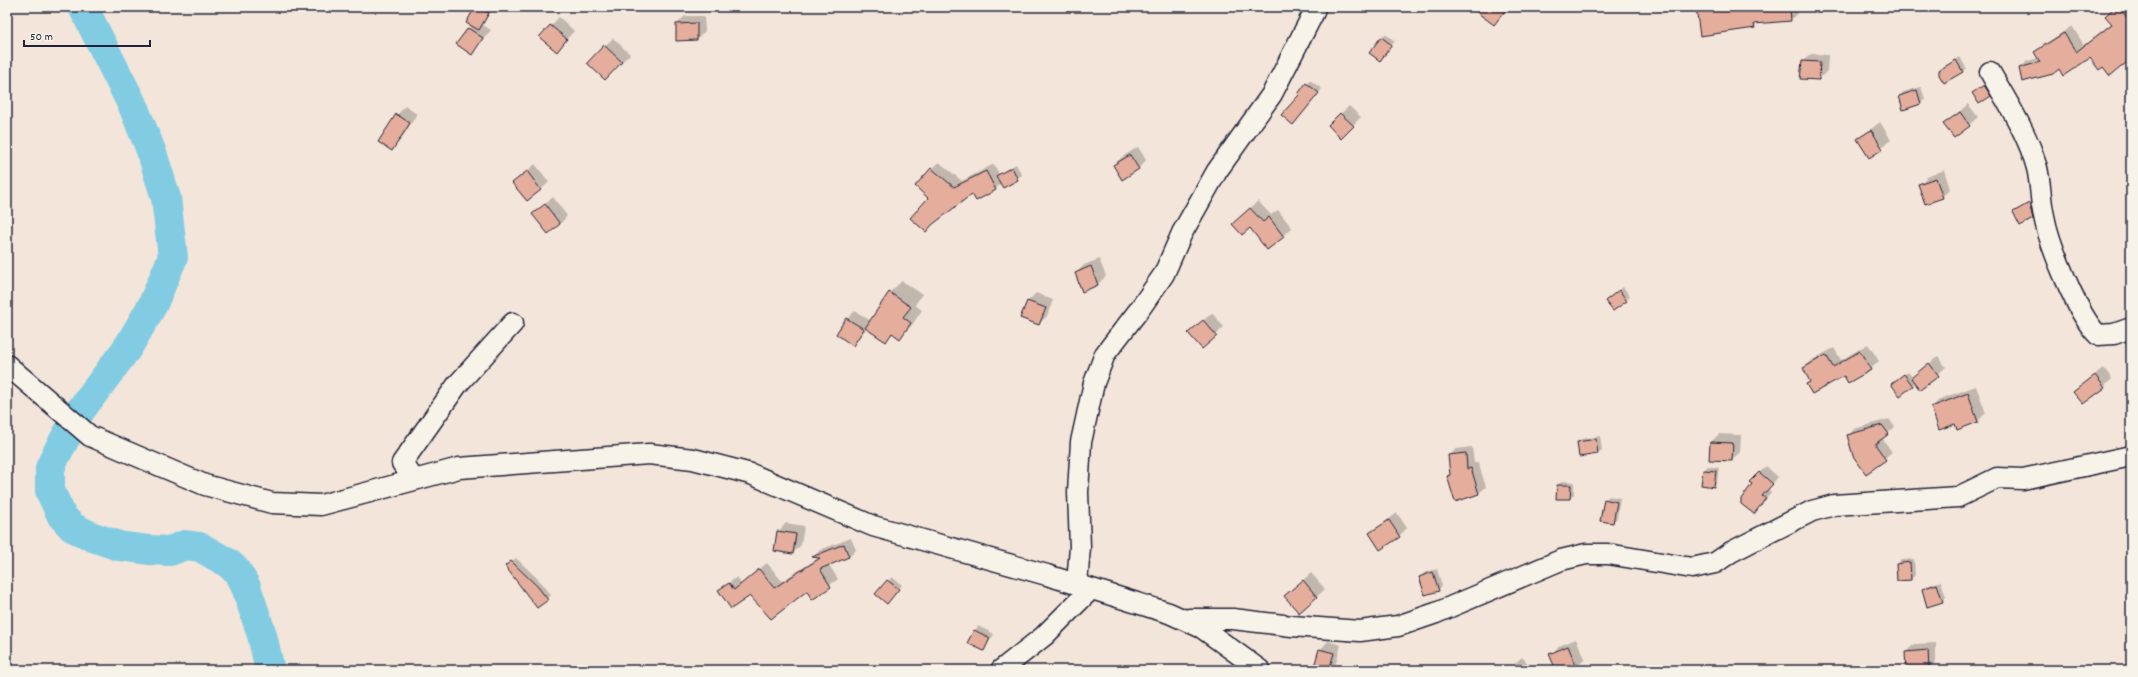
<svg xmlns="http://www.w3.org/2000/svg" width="2138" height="677" font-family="Dekko,sans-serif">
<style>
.shadow{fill:#0003}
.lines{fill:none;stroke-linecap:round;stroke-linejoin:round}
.river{stroke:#82cce3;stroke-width:30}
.building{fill:#e5ad9b;stroke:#22223b}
.minor-casing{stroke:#22223b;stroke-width:23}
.minor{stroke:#f7f3e8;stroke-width:20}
</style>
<rect width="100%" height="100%" fill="#f3e5d9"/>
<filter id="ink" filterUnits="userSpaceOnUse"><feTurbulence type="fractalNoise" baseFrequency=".025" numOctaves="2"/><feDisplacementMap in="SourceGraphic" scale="8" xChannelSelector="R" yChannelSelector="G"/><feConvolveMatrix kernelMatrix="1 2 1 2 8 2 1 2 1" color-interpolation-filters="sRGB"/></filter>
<g filter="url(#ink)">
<g class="shadow">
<path d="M 476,7 L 488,7 L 492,9 L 483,25 L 491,30 L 471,53 L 458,44 L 472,25 L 467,22 Z"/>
<path d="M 1472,7 L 1510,7 L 1494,24 Z"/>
<path d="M 1697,7 L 1802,7 L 1802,9 L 1790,20 L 1758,23 L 1754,27 Z"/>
<path d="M 2115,7 L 2131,7 L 2131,58 L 2103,66 L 2091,57 L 2060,68 L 2020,69 L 2027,61 L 2039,58 L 2035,52 L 2043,45 L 2072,26 L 2084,45 L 2112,23 L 2106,16 Z"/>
<path d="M 685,16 L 704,16 L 705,31 L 697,39 L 677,24 Z"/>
<path d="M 559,17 L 574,31 L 557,50 L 541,37 Z"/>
<path d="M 1385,34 L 1395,41 L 1380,60 L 1381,37 Z"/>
<path d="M 613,38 L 630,54 L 613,71 L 588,63 Z"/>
<path d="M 1811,54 L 1828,55 L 1827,71 L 1819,79 L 1802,62 Z"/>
<path d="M 1960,57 L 1966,68 L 1962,72 L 1940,70 Z"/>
<path d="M 1310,80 L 1322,89 L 1296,120 L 1301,95 Z"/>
<path d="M 1988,82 L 1994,92 L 1990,96 L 1973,93 Z"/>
<path d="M 1921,87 L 1925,99 L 1921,103 L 1904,108 L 1900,96 L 1903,92 Z"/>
<path d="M 1968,104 L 1978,117 L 1955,137 L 1945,124 Z"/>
<path d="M 405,106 L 417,114 L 400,141 L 392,149 L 379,141 L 397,115 Z"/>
<path d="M 1349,106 L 1361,117 L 1341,137 L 1329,125 Z"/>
<path d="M 1880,122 L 1891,140 L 1869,156 L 1858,139 Z"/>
<path d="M 1138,147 L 1146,160 L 1138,169 L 1114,165 L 1122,157 Z"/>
<path d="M 939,162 L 962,181 L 994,164 L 999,174 L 1016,164 L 1022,175 L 1004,187 L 1001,183 L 996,189 L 976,199 L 972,192 L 929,198 L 931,169 Z"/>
<path d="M 535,164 L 549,182 L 541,190 L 514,183 Z"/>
<path d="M 1944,170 L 1950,189 L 1942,197 L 1919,185 L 1927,177 Z"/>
<path d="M 553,197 L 567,216 L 560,224 L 534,214 Z"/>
<path d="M 2033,200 L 2036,215 L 2032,218 L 2014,212 Z"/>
<path d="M 1258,201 L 1271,215 L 1278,210 L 1292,228 L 1267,249 L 1242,216 Z"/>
<path d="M 1099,259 L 1106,276 L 1098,284 L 1076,273 L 1084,265 Z"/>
<path d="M 902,281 L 922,294 L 915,305 L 922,310 L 912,325 L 900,337 L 893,333 L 886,340 L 867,328 L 853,344 L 847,319 L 855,311 L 871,321 L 889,293 Z"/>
<path d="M 1623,287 L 1630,296 L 1613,310 L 1606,301 Z"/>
<path d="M 1036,293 L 1053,300 L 1047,316 L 1039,324 L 1021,317 L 1028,301 Z"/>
<path d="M 1212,313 L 1224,327 L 1216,335 L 1198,325 Z"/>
<path d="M 1868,344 L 1879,361 L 1871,369 L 1848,382 L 1844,375 L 1807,384 L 1811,381 L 1804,368 L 1812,360 L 1834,348 L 1841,360 Z"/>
<path d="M 1938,356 L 1946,367 L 1921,389 L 1915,382 L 1912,385 L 1896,381 L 1908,372 L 1913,378 Z"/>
<path d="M 2104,368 L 2112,379 L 2104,387 L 2075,392 Z"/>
<path d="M 1976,386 L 1986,413 L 1978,421 L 1958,429 L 1955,423 L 1932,407 L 1940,399 Z"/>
<path d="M 1889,419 L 1895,427 L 1882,438 L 1892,452 L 1866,473 L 1848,436 L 1854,429 Z"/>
<path d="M 1719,434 L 1741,435 L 1740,452 L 1732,460 L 1711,442 Z"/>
<path d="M 1600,436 L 1602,450 L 1598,453 L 1578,442 L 1581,439 Z"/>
<path d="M 1472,447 L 1474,463 L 1478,462 L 1486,487 L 1479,493 L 1448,476 L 1451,473 L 1449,456 L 1456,449 Z"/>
<path d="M 1708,466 L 1719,468 L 1717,482 L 1713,486 L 1702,485 L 1704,470 Z"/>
<path d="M 1766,466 L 1778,477 L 1768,489 L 1771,492 L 1754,513 L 1753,484 L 1751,482 Z"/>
<path d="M 1562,481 L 1574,482 L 1574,494 L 1570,498 L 1558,485 Z"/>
<path d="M 1609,496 L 1620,498 L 1617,518 L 1613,522 L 1605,500 Z"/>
<path d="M 1397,513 L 1407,528 L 1399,536 L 1370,533 Z"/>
<path d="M 786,523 L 804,526 L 801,545 L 793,553 L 778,532 Z"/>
<path d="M 851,538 L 856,550 L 849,557 L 829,565 L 838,579 L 812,598 L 807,590 L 751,595 L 719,590 L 737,577 L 741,584 L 767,563 L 782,581 L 820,557 L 814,556 L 820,550 Z"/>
<path d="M 516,558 L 542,583 L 551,595 L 547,599 L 507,566 Z"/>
<path d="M 1914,559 L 1915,575 L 1911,579 L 1897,564 L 1901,560 Z"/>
<path d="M 1437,569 L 1442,586 L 1438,590 L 1420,577 L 1424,573 Z"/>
<path d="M 1311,573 L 1325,589 L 1300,612 L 1294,588 Z"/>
<path d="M 892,577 L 902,585 L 890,599 L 877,594 Z"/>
<path d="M 1941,581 L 1946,597 L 1942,601 L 1923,589 L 1926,586 Z"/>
<path d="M 978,626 L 994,634 L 984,650 L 968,642 Z"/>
<path d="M 1576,639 L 1585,659 L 1577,667 L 1570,670 L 1557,670 L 1551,655 L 1559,646 Z"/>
<path d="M 1328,641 L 1341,645 L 1335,667 L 1332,670 L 1315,670 L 1320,650 Z"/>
<path d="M 1936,643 L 1936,662 L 1929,670 L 1907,670 L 1906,652 L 1914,644 Z"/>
<path d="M 1522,657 L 1530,666 L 1527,670 L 1508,670 Z"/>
</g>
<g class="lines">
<path class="river" d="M 83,7 L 133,106 L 152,153 L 166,198 L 173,257 L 152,306 L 128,347 L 80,411 L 56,455 L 50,468 L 50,491 L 62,516 L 72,527 L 93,537 L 119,546 L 149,550 L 170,551 L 185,545 L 200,547 L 228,563 L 237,571 L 246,587 L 262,635 L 270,670"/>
</g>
<g class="building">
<path d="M 475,7 L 489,13 L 479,30 L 466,23 Z"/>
<path d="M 1470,7 L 1508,7 L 1494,25 Z"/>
<path d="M 1696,7 L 1790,7 L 1791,21 L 1754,24 L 1755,28 L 1700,36 Z"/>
<path d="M 2115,7 L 2118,7 L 2131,22 L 2131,59 L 2110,76 L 2103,67 L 2099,70 L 2090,58 L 2063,76 L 2059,69 L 2053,74 L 2022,82 L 2019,68 L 2040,62 L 2034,52 L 2064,33 L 2076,52 L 2112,24 L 2105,16 Z"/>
<path d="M 697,23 L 697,40 L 676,41 L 676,24 Z"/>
<path d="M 550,25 L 567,39 L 557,52 L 539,37 Z"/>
<path d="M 468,28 L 483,38 L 472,55 L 456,44 Z"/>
<path d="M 1381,37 L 1392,45 L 1380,61 L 1369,53 Z"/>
<path d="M 604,45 L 622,62 L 605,80 L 587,63 Z"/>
<path d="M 1956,60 L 1963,72 L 1944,83 L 1939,75 L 1939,70 Z"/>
<path d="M 1802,61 L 1820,62 L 1819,80 L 1800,79 Z"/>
<path d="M 1306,83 L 1319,93 L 1293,125 L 1281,115 L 1299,95 L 1298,94 Z"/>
<path d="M 1984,85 L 1991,96 L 1979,104 L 1972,93 Z"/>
<path d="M 1917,90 L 1921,104 L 1903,110 L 1899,96 Z"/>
<path d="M 1960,112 L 1970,126 L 1954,138 L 1943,124 Z"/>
<path d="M 1340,113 L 1354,126 L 1341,139 L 1328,125 Z"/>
<path d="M 396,114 L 410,123 L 392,151 L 378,142 Z"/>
<path d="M 1871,130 L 1883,149 L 1869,158 L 1857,139 Z"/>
<path d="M 1130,155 L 1139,169 L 1122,180 L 1113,165 Z"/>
<path d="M 1012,167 L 1018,180 L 1003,188 L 996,176 Z"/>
<path d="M 931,168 L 954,187 L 986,171 L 996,190 L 976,201 L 972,194 L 932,225 L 926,232 L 910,218 L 928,198 L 915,186 Z"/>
<path d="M 527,171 L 541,190 L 527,201 L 512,183 Z"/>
<path d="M 1936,178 L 1943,198 L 1925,204 L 1918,184 Z"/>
<path d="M 2029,203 L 2033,219 L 2020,226 L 2013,212 Z"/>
<path d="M 545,204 L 560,224 L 548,234 L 532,214 Z"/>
<path d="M 1250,208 L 1263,222 L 1269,217 L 1284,237 L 1267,250 L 1250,228 L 1242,235 L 1232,224 Z"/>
<path d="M 1091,266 L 1098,285 L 1082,292 L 1075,273 Z"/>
<path d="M 1619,290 L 1627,301 L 1613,311 L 1605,301 Z"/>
<path d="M 889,292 L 911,307 L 903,317 L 911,323 L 900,339 L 892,333 L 886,342 L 865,328 Z"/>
<path d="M 1027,301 L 1046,308 L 1039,325 L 1020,318 Z"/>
<path d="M 846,318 L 864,329 L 853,346 L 836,334 Z"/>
<path d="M 1203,320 L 1217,336 L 1202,349 L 1188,333 Z"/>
<path d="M 1860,351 L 1871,370 L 1848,383 L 1844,376 L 1812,394 L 1806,384 L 1810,382 L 1803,368 L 1826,355 L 1833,367 Z"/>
<path d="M 1929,363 L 1939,376 L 1920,390 L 1911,378 Z"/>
<path d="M 1904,374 L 1913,386 L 1900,396 L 1891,384 Z"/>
<path d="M 2095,375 L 2105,388 L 2083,404 L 2073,392 Z"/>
<path d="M 1968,393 L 1978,422 L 1957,430 L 1955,424 L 1939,430 L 1931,407 Z"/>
<path d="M 1882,425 L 1889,434 L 1875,444 L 1886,460 L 1866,474 L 1853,456 L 1847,435 Z"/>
<path d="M 1596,439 L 1598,454 L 1579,457 L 1577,442 Z"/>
<path d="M 1710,442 L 1733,443 L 1732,461 L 1709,460 Z"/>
<path d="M 1466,453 L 1467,469 L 1471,468 L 1479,494 L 1455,502 L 1447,476 L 1450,475 L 1448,455 Z"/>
<path d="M 1703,470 L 1716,471 L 1714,487 L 1701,485 Z"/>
<path d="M 1759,472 L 1773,484 L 1762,496 L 1766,498 L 1754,514 L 1741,504 L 1741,499 L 1752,484 L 1749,482 Z"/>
<path d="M 1557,485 L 1571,485 L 1570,499 L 1556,499 Z"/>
<path d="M 1604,499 L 1617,502 L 1613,523 L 1600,521 Z"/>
<path d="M 1389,520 L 1400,537 L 1380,550 L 1369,533 Z"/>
<path d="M 777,531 L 796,534 L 793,554 L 774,551 Z"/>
<path d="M 844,544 L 849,557 L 820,569 L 831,587 L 812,600 L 807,591 L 771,619 L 750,596 L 731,609 L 718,590 L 729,583 L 734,590 L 759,569 L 774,588 L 820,558 L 812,557 Z"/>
<path d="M 511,561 L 538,587 L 548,600 L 537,608 L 505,566 Z"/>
<path d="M 1910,562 L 1911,580 L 1897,581 L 1896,564 Z"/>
<path d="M 1433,572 L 1439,591 L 1425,595 L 1419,577 Z"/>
<path d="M 887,580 L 899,589 L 887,604 L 875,594 Z"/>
<path d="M 1303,580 L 1317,597 L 1299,613 L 1284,596 Z"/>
<path d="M 1937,584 L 1943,602 L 1927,607 L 1922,589 Z"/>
<path d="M 974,630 L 990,638 L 984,651 L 967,643 Z"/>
<path d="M 1568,646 L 1578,670 L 1556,670 L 1549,654 Z"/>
<path d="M 1319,649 L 1334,653 L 1329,670 L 1313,670 Z"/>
<path d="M 1928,650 L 1929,670 L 1906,670 L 1905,652 Z"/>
</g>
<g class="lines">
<g class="minor-casing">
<g id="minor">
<path d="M 1990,72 C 2007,102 2028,134 2037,168 C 2041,184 2040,200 2044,216 C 2049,244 2078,316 2098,335 L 2114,334 L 2131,328"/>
<path d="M 7,365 L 90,436 L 205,485 L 272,503 L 321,505 L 459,468 L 649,454 L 693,459 L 751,474 L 873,526 L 1047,575 L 1169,613 L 1202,628 L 1260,670"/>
<path d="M 414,479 L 402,463 L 457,385 L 513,323"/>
<path d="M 1077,584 L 1080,547 L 1078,492 L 1081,442 L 1094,383 L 1105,354 L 1139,310 L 1164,274 L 1182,233 L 1217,171 L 1272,94 L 1314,12 L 1315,7"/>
<path d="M 1189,619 L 1233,619 L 1292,626 L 1360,631 L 1398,626 L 1436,613 L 1561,560 L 1586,554 L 1608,554 L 1692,568 L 1715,563 L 1731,552 L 1812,511 L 1834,505 L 1958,497 L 1997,478 L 2023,479 L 2131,456"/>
<path d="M 1001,670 L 1044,636 L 1091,589"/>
</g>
</g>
<use href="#minor" class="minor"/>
</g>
</g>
<rect width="2138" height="677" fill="none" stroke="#f7f3e8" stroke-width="24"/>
<rect x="12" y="12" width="2114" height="653" fill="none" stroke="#22223b" stroke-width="1.5" filter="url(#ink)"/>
<path d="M24 40v6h126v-6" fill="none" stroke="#22223b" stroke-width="2"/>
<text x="30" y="40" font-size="12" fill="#22223b" stroke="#f7f3e8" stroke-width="3" paint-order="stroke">50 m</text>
</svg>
